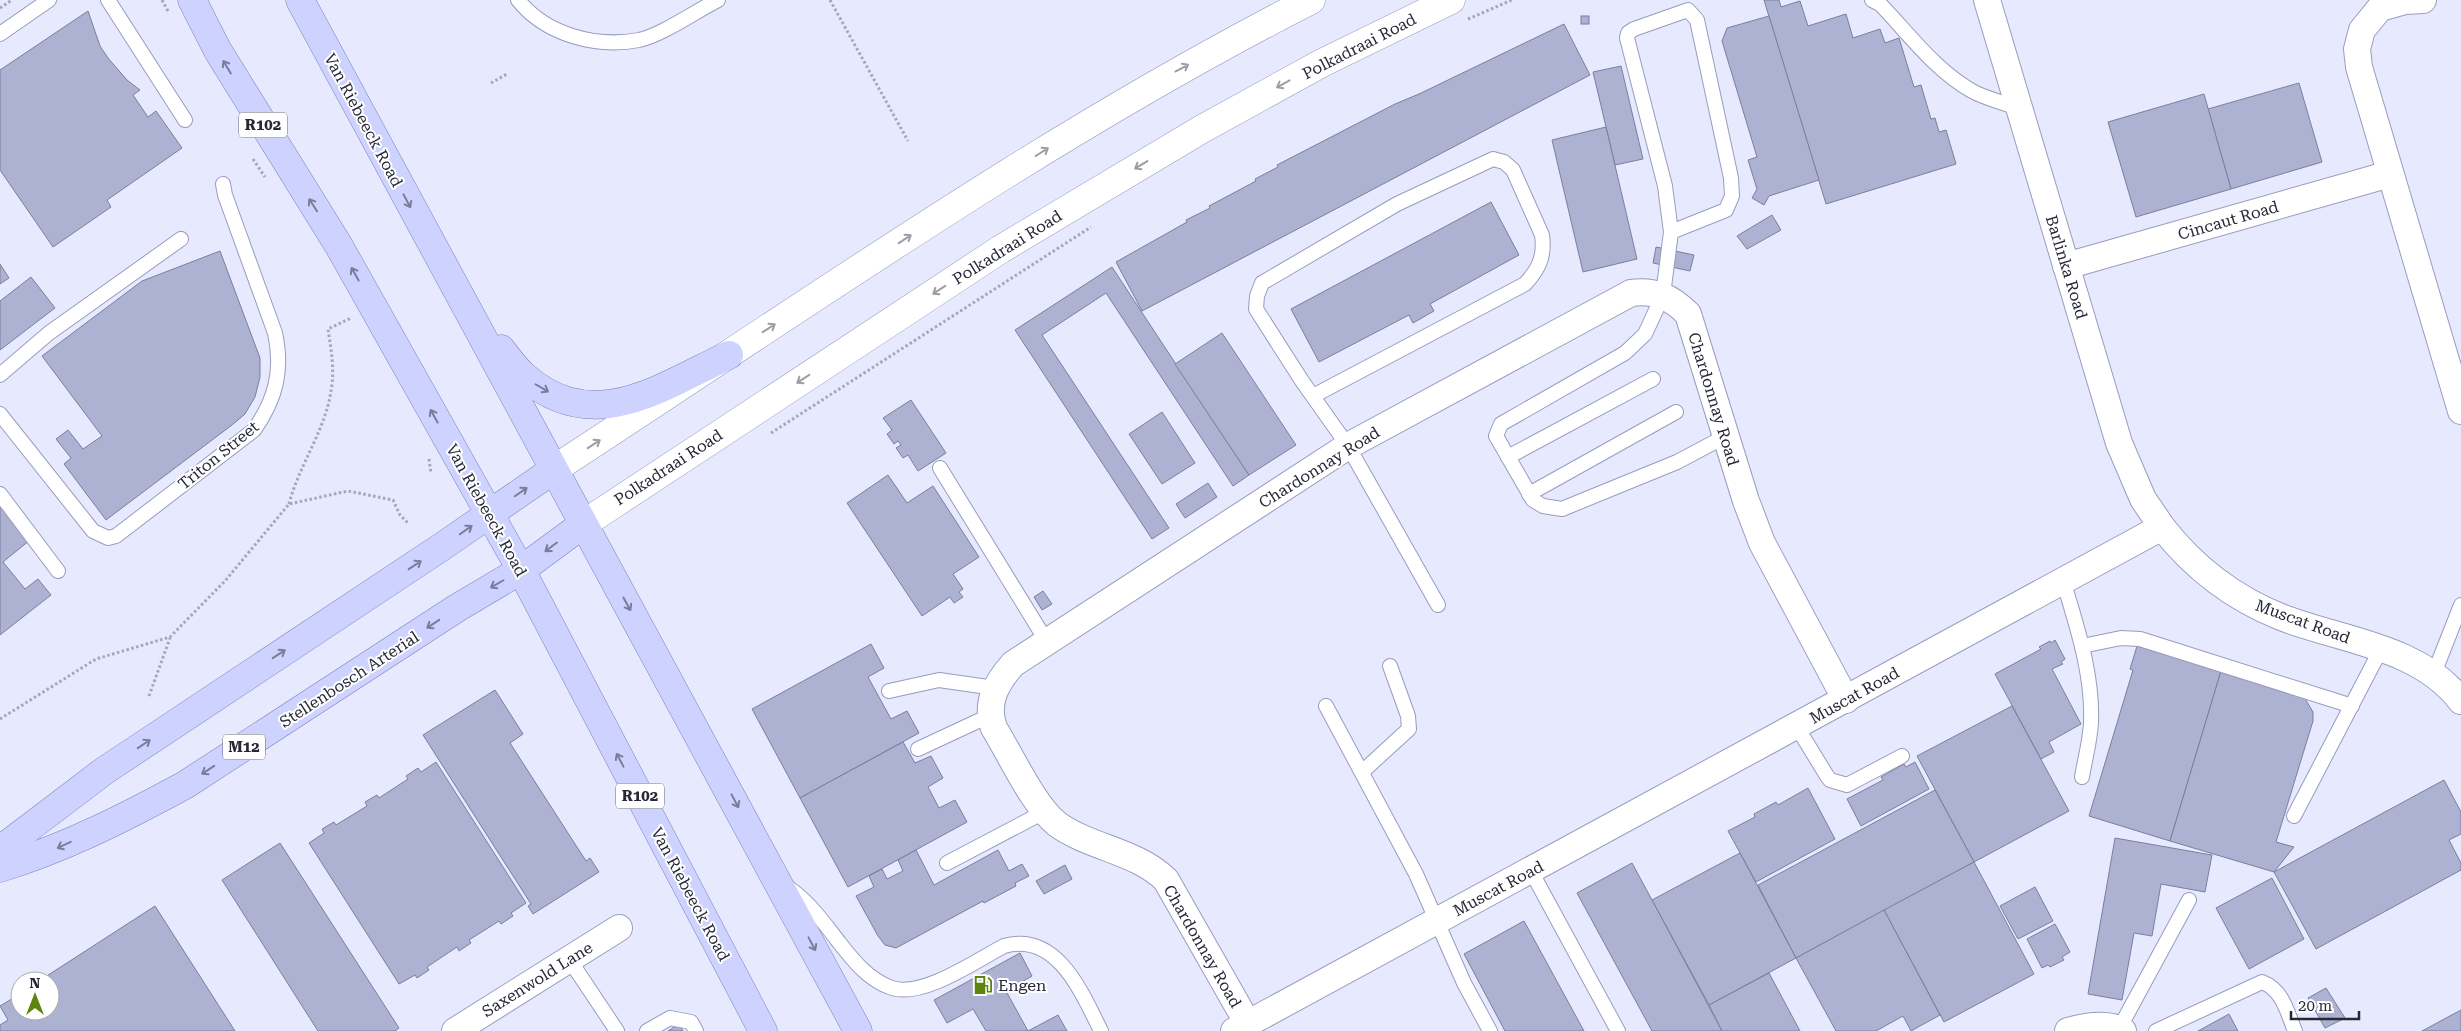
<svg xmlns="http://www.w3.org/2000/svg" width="2461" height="1031" font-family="'Roboto Serif',serif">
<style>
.building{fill:#adb1d2;stroke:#7b7f9d}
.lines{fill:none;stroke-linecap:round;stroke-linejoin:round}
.service-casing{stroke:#989cbc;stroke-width:16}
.minor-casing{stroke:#989cbc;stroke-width:28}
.secondary-casing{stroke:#989cbc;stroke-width:29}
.primary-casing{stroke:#7d83b8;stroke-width:29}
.path{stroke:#a4a7b9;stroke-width:3;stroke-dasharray:2.5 2.5;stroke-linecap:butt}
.service{stroke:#fff;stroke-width:14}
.minor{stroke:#fff;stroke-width:26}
.secondary{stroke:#fff;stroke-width:28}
.primary{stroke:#cdd2fe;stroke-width:28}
.oneway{stroke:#7a7d9a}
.oneway2{stroke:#9d9ea4}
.labels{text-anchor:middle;stroke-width:4;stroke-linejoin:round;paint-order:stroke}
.shield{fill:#fff;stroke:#676872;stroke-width:1}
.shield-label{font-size:15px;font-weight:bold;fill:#262835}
.street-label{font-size:16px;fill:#262835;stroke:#fff}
.poi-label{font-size:16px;fill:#262835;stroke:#fff;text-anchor:start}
</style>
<rect width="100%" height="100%" fill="#e7eaff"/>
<g class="building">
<path d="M 1764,0 L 1779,0 L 1781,7 L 1800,1 L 1808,26 L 1846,14 L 1853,38 L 1880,29 L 1885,43 L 1899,38 L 1914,87 L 1921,85 L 1931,119 L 1935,118 L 1939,132 L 1946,130 L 1956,164 L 1826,204 Z"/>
<path d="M 88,11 L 100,46 L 108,58 L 127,80 L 140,90 L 133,95 L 148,117 L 156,111 L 182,148 L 107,200 L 111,207 L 53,247 L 0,170 L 0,70 Z"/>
<rect x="1581" y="16" width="8" height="8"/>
<path d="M 1769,16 L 1819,180 L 1769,196 L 1764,205 L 1752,198 L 1757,189 L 1748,160 L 1757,157 L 1722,41 L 1727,28 Z"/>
<path d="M 1564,24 L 1590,75 L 1142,311 L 1116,262 L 1187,222 L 1186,220 L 1210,208 L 1209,206 L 1256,181 L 1255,179 L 1278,167 L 1277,165 L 1395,104 L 1419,94 Z"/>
<path d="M 1621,66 L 1643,159 L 1615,165 L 1593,72 Z"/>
<path d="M 2299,83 L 2322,162 L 2231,189 L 2208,109 Z"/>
<path d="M 2204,94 L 2231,189 L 2136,217 L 2108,122 Z"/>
<path d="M 1606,127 L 1637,259 L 1583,272 L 1552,140 Z"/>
<path d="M 1491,202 L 1519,255 L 1430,304 L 1434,311 L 1413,323 L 1409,315 L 1319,362 L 1291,309 Z"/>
<path d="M 1772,215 L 1781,230 L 1747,249 L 1737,236 Z"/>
<path d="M 1656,247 L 1694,255 L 1690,271 L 1653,263 Z"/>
<path d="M 220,251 L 260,358 L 260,377 L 255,397 L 245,414 L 232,425 L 106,520 L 64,464 L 71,458 L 56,439 L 68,430 L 83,449 L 102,436 L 42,356 L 142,281 Z"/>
<path d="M 0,264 L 9,278 L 0,284 Z"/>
<path d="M 1112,267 L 1249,475 L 1233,486 L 1106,293 L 1042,335 L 1169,528 L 1152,539 L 1015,330 Z"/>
<path d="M 31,277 L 55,308 L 0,350 L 0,301 Z"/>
<path d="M 1222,333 L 1296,445 L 1249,475 L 1175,364 Z"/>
<path d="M 911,400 L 946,453 L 918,471 L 908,455 L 903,458 L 896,448 L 901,445 L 898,441 L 894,444 L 887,434 L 892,430 L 883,418 Z"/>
<path d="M 1162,412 L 1195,463 L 1162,484 L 1129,434 Z"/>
<path d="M 888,475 L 907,503 L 933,486 L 979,557 L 953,574 L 963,589 L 959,592 L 963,597 L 954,603 L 950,597 L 922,616 L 847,503 Z"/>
<path d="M 1208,483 L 1217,497 L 1185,518 L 1176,504 Z"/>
<path d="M 0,502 L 30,540 L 3,562 L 25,589 L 38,579 L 51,595 L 0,635 Z"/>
<path d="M 1043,591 L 1052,604 L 1042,610 L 1034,597 Z"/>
<path d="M 2055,640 L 2065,659 L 2061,662 L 2063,664 L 2052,669 L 2081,724 L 2049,742 L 2054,752 L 2041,759 L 1995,674 L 2041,649 L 2039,647 L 2050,641 L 2051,643 Z"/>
<path d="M 871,644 L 884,668 L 868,677 L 891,719 L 907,711 L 919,733 L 800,798 L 752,709 Z"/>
<path d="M 2137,646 L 2221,671 L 2170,841 L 2089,816 L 2133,670 L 2130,669 Z"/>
<path d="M 2221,671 L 2304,697 L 2313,712 L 2313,721 L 2276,842 L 2294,847 L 2274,872 L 2170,841 Z"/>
<path d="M 495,690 L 523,734 L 510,743 L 586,861 L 590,858 L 599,872 L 533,914 L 528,906 L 531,904 L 423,735 Z"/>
<path d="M 2012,706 L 2069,811 L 1974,862 L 1917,756 Z"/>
<path d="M 903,742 L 915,763 L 931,756 L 943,778 L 928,787 L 939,808 L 955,800 L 967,822 L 848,887 L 800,798 Z"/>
<path d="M 436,762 L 526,903 L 511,913 L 513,916 L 501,924 L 499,921 L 469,940 L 471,943 L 459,951 L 457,947 L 427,967 L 429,970 L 417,978 L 415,975 L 399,984 L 309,843 L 324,833 L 322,829 L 334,822 L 336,825 L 367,806 L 365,802 L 377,795 L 379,798 L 408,779 L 406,776 L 418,768 L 421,772 Z"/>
<path d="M 1915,762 L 1929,789 L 1861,826 L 1847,799 L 1883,780 L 1881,777 L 1904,764 L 1906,767 Z"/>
<path d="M 2444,780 L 2461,812 L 2461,834 L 2449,840 L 2461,863 L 2461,870 L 2316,949 L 2274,872 Z"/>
<path d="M 1808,788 L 1835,839 L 1756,882 L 1728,831 L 1755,817 L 1754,814 L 1776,802 L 1778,805 Z"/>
<path d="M 1935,790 L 1974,862 L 1796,958 L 1758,885 Z"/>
<path d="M 2115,838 L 2212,855 L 2205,892 L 2161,884 L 2152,936 L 2134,933 L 2122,1000 L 2088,994 Z"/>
<path d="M 280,843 L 399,1028 L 395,1031 L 318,1031 L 222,880 Z"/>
<path d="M 916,850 L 934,885 L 998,850 L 1009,871 L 1022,864 L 1029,876 L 1015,883 L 1016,886 L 984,903 L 983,901 L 896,948 L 885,945 L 878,936 L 856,896 L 874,887 L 869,876 L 882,869 L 887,879 L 903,871 L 898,860 Z"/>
<path d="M 1740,853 L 1796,958 L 1709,1005 L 1652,900 Z"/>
<path d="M 1974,862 L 2034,974 L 1944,1022 L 1884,910 Z"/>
<path d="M 1632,863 L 1652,900 L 1722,1031 L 1652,1031 L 1577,893 Z"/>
<path d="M 1065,865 L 1072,879 L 1044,894 L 1036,881 Z"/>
<path d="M 2272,878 L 2304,939 L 2249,969 L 2216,908 Z"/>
<path d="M 2035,887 L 2053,921 L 2018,939 L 2000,906 Z"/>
<path d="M 155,906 L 235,1031 L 0,1031 L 0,1025 L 8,1020 L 0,1006 L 20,994 L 20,1011 L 50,1011 L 50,981 L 39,981 Z"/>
<path d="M 1884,910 L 1940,1015 L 1911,1031 L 1903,1016 L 1876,1031 L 1836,1031 L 1796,958 Z"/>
<path d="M 1524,921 L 1584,1031 L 1505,1031 L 1464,954 Z"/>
<path d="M 2055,924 L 2070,952 L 2062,957 L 2064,960 L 2050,967 L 2048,965 L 2042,968 L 2027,939 Z"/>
<path d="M 1020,953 L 1032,976 L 1006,991 L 1028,1031 L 1058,1015 L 1067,1031 L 986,1031 L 973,1009 L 947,1023 L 934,1000 Z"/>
<path d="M 1769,973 L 1800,1031 L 1722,1031 L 1709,1005 Z"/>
<path d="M 2326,988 L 2345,1018 L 2325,1028 L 2308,998 Z"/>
<path d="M 2461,1010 L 2461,1031 L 2422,1031 Z"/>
<path d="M 2229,1014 L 2238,1031 L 2198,1031 Z"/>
<path d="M 679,1024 L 683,1031 L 668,1031 Z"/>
</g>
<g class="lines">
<g class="service-casing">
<g id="service">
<path d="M 108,0 L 185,120"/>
<path d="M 518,0 C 546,35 596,48 639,40 C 662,35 696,11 718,0"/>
<path d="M 1872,0 L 1880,4 C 1909,34 1935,70 1972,91 C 1986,99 2004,102 2019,109"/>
<path d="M 0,34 L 49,0"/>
<path d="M 1671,232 L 1726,210 L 1732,196 L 1731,178 L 1697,20 L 1688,10 L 1634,29 L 1628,33 L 1627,38 L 1665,186 L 1671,232 L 1663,295 L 1645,334 L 1625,353 L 1501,424 L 1496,436 L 1533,500 L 1543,506 L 1562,509 L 1677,462 L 1726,436"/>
<path d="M 0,375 L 49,333 L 181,239"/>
<path d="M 1313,396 L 1525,284 C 1539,269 1545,256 1542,235 L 1513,170 L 1504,162 L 1493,159 L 1397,204 L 1262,283 L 1257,296 L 1256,309 L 1302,381 L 1348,446 L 1438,605"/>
<path d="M 0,414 L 93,531 L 108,538 L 116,536 L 254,430 C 276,399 283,370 275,333 L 225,195 L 223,184"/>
<path d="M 1508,457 L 1653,379"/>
<path d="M 940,468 L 1047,642"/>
<path d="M 0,494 L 58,571"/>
<path d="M 1529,494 L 1676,412"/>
<path d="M 2063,580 C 2077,627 2093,674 2091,723 C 2090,741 2085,759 2082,777"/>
<path d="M 2082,646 L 2121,638 L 2140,639 L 2352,706"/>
<path d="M 2433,676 L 2461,605"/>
<path d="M 889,691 L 939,680 L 995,688"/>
<path d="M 1326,706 L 1416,874 L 1464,983 L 1490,1031"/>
<path d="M 1797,727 L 1827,776 L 1830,780 L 1847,785 L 1902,756"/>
<path d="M 918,749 L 991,715"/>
<path d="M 1362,772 L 1409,729 L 1408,716 L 1390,666"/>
<path d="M 2294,816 L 2381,649"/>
<path d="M 947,863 L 1044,812"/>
<path d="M 1531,871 L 1618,1031"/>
<path d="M 783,884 C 807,899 821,919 838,941 C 853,960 868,980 892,988 C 923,998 977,960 1004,946 C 1057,931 1082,993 1101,1031"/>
<path d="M 569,959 L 617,1031"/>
<path d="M 2119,1029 L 2189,900"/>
<path d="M 647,1031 L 670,1018 L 691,1022 L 696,1031"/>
<path d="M 2156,1031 L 2262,982 C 2283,990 2287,1012 2295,1031"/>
</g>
</g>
<g class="minor-casing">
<g id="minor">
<path d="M 1987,0 L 2119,443 L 2143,499 L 2162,527"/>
<path d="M 2423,0 L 2405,1 L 2380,8 L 2362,30 L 2357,49 L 2359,67 L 2461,411"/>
<path d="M 2066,266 L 2390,174"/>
<path d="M 1248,1024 L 1166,880 C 1137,851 1090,848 1057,824 C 1034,806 1010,754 994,728 C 985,703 996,683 1013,664 L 1348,446 L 1631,293 C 1656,290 1671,297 1688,314 L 1746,501 L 1762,543 L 1846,700"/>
<path d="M 455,1031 L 619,928"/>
<path d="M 1234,1031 L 2162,527 C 2194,568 2233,598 2281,617 C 2342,641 2419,646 2461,701"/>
<path d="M 2068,1031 C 2085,1026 2107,1022 2123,1031"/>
</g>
</g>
<g class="secondary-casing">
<g id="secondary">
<path d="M 553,470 C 802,308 1046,135 1311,0"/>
<path d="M 582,525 L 1001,249 L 1202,129 L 1322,63 L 1451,0"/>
</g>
</g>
<g class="primary-casing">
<g id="primary">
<path d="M 192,0 L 218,51 L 339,246 L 521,570 L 763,1031"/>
<path d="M 300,0 C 485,344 672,687 858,1031"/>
<path d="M 501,349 C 508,358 515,368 524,376 C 593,437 661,387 729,355"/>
<path d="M 0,850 L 104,771 L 443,546 L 553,470"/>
<path d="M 0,868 C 65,848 126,817 185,785 L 457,608 L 521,570 L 582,525"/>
</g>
</g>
<g class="path">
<path d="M 162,0 L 168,11"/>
<path d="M 830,0 L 908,141"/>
<path d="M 0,8 L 12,0"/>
<path d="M 1468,19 L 1512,0"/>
<path d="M 491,83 L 507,74"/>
<path d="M 253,159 L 265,177"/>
<path d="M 771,433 L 1091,227"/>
<path d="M 429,459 L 431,473"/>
<path d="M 289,504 C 299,465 325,431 331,391 C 335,371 331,349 328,329 L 351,318"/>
<path d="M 149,696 L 170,638"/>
<path d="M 0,719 L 96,659 L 170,637 L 225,581 L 289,504 L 348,491 L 393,500 L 400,515 L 409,524"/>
</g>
<use href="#service" class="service"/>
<use href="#minor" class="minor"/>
<use href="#secondary" class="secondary"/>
<use href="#primary" class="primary"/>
</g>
<defs><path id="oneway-shaft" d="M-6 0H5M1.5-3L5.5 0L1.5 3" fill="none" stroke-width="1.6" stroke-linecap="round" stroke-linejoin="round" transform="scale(1.25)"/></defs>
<g class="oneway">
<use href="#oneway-shaft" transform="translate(227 67) rotate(-121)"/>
<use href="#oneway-shaft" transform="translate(407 201) rotate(62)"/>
<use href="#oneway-shaft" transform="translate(313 205) rotate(-123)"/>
<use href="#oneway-shaft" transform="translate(355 274) rotate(-119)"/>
<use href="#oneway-shaft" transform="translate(542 388) rotate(30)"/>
<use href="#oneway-shaft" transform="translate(434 416) rotate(-119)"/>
<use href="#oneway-shaft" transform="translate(521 492) rotate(-35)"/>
<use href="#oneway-shaft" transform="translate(466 530) rotate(-35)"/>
<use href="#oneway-shaft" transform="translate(551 547) rotate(143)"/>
<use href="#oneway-shaft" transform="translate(415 565) rotate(-33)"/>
<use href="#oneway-shaft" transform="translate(497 584) rotate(150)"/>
<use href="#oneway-shaft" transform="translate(627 604) rotate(61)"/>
<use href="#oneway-shaft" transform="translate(433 624) rotate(147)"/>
<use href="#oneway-shaft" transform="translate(279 654) rotate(-33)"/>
<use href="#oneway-shaft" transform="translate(144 744) rotate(-34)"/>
<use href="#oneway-shaft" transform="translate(620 760) rotate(-118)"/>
<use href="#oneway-shaft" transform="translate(208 770) rotate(147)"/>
<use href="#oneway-shaft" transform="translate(735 801) rotate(62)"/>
<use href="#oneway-shaft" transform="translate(64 845) rotate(155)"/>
<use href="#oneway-shaft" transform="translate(812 944) rotate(62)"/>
</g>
<g class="oneway2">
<use href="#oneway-shaft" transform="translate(1182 68) rotate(-28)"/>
<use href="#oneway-shaft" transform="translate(1283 84) rotate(151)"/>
<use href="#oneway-shaft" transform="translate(1042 152) rotate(-32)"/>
<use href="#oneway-shaft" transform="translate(1141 165) rotate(149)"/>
<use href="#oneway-shaft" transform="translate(905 239) rotate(-33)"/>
<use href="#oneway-shaft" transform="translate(939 290) rotate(147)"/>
<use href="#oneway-shaft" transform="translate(769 328) rotate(-33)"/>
<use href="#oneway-shaft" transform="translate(803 379) rotate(147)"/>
<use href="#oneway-shaft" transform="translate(594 444) rotate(-33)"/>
</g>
<defs>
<g id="fuel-bare" transform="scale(1.5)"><path d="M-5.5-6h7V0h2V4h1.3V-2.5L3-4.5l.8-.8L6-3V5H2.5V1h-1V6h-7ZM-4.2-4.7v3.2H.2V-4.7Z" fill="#5d850d" stroke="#fff" stroke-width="2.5" paint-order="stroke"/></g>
</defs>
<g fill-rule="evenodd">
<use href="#fuel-bare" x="983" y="985"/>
</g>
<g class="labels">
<g class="shield">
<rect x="239" y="112.5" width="48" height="25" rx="4"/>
<rect x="223" y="734.5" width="42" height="25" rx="4"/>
<rect x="616" y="783.5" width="48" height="25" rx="4"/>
</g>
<g class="shield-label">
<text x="263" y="130">R102</text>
<text x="244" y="752">M12</text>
<text x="640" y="801">R102</text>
</g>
<g class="street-label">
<text transform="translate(1359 46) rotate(-27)" y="6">Polkadraai Road</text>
<text transform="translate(364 120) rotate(62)" y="6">Van Riebeeck Road</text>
<text transform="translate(2228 220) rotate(-16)" y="6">Cincaut Road</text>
<text transform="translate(1007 247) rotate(-32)" y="6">Polkadraai Road</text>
<text transform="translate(2067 267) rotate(73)" y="6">Barlinka Road</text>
<text transform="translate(1714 399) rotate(73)" y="6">Chardonnay Road</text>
<text transform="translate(218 455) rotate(-39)" y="6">Triton Street</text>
<text transform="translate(668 467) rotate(-33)" y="6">Polkadraai Road</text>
<text transform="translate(1319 467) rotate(-32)" y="6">Chardonnay Road</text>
<text transform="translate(487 510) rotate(61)" y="6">Van Riebeeck Road</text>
<text transform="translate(2303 621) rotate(20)" y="6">Muscat Road</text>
<text transform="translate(349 679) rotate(-33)" y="6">Stellenbosch Arterial</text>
<text transform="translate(1854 695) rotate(-29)" y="6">Muscat Road</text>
<text transform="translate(1498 888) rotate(-28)" y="6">Muscat Road</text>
<text transform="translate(691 894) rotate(62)" y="6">Van Riebeeck Road</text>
<text transform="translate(1203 946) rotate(60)" y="6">Chardonnay Road</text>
<text transform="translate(537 979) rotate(-32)" y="6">Saxenwold Lane</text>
</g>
<g class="poi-label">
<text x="998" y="991">Engen</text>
</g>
</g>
<g transform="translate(35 996)"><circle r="24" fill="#ffffff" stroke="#a8a9ae"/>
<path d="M0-4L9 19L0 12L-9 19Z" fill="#5d850d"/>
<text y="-8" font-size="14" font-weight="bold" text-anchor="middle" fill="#262835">N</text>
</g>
<path d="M2291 1011v8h68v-8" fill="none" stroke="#262835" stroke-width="2.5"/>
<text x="2298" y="1011" font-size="15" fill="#262835" stroke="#ffffff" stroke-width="4" paint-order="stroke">20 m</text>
</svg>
